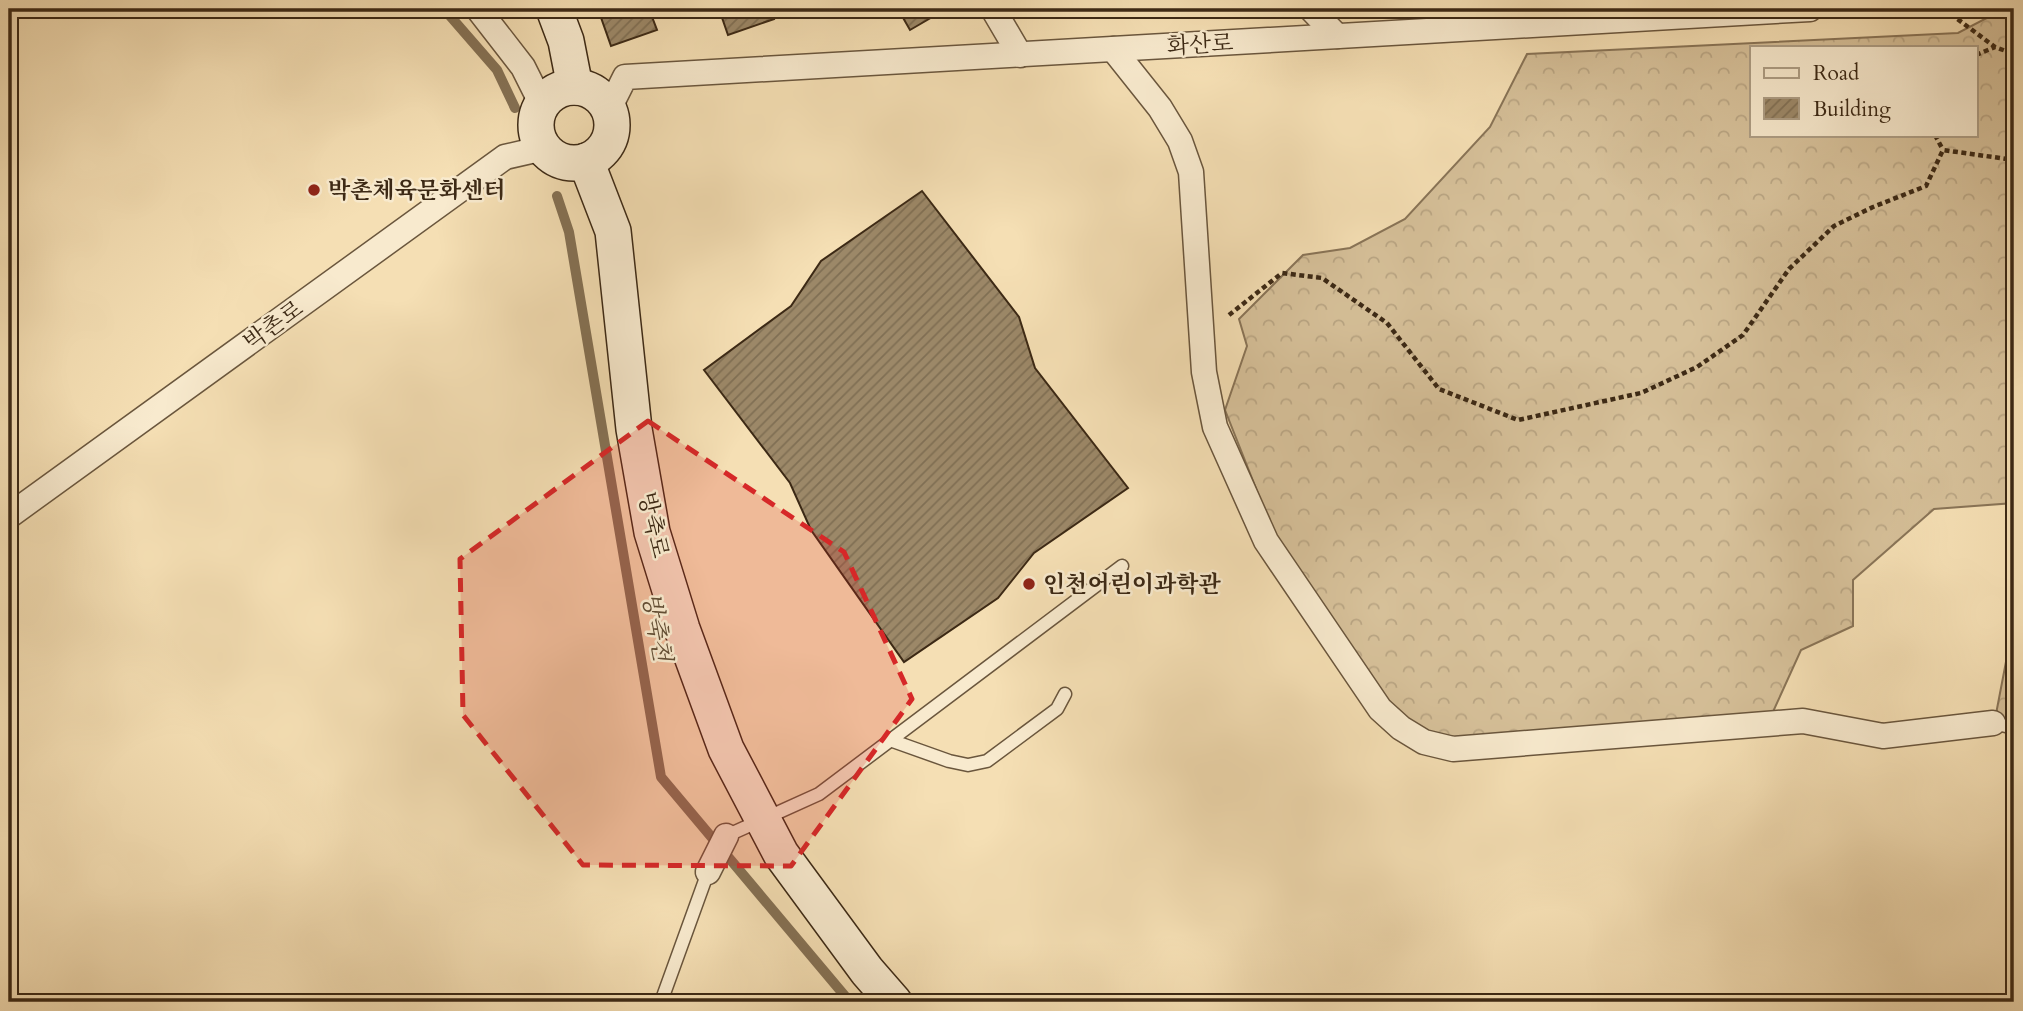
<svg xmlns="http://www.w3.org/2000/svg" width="2023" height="1011" font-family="Cardo,'Noto Serif KR',serif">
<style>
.forest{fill:url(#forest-crowns);stroke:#897457;stroke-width:2;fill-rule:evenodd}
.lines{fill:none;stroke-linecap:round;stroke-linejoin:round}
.stream{stroke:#857154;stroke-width:10}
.building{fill:url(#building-hatch);stroke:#3c2915;stroke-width:2}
.lane-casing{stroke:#6a563d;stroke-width:15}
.street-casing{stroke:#6a563d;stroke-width:27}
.secondary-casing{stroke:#3c2915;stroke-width:38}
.path{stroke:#3c2915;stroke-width:4.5;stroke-dasharray:5 3.5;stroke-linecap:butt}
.lane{stroke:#f8eace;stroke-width:12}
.street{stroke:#f8eace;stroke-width:24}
.secondary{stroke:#f8eace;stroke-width:35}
.marked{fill:#d62828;fill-opacity:0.2;stroke:#d62828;stroke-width:5;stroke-dasharray:14 9;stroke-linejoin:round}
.poi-dot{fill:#8f2418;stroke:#f8eace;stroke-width:2.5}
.labels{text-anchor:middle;stroke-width:5;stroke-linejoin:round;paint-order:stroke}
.street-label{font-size:23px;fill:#3c2915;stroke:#f8eace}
.poi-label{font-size:23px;font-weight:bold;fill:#3c2915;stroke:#f8eace;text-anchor:start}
.water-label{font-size:24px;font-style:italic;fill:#614d34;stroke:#f8eace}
</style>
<defs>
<pattern id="forest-crowns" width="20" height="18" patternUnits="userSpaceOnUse" patternTransform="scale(1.75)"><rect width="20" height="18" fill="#d6c099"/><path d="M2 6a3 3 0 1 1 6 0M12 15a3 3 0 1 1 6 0" fill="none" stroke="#b9a583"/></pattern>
<pattern id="building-hatch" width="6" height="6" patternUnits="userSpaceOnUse" patternTransform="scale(1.75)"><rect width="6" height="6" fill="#9c8868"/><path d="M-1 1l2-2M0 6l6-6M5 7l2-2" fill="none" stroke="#806f54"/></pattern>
</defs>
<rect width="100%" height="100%" fill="#f5dfb4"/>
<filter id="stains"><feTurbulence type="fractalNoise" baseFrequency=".00286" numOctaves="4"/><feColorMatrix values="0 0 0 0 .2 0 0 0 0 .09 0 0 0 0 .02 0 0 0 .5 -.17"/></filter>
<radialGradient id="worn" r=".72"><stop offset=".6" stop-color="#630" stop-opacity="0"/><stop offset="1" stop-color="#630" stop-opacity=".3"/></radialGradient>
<g class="forest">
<path d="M 2004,9 L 2014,9 L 2014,503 L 1934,509 L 1853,580 L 1853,626 L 1801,650 L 1772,714 L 1467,740 L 1427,733 L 1399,716 L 1274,534 L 1225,410 L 1247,346 L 1239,319 L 1303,255 L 1350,248 L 1405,219 L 1490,127 L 1527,54 L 1958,33 ZM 1752,47 L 1976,47 L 1976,135 L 1752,135 Z"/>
<path d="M 2014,620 L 2014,724 L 1996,714 Z"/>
</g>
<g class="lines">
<g class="stream">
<path d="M 444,9 L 497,70 L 515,108"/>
<path d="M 557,196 L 569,232 L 661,777 L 850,1002"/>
</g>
</g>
<g class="building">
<path d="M 598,9 L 649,9 L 657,30 L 611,46 Z"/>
<path d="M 719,9 L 771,9 L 774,19 L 728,35 Z"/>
<path d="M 898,9 L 946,9 L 910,30 Z"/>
<path d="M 922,191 L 1019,317 L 1035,368 L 1128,488 L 1034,553 L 998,598 L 904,662 L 811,530 L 790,483 L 704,370 L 791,306 L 821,261 Z"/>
</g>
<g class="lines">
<g class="lane-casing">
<g id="lane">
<path d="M 678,9 L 678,11"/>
<path d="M 1993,723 L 2014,728"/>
<path d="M 890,740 L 949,761 L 968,765 L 987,761 L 1057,709 L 1065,694"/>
<path d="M 726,836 L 819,794 L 1122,566"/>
<path d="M 661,1002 L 708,872"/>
</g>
</g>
<g class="street-casing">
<g id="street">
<path d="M 478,9 L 523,67 L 542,105"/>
<path d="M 993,9 L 1020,55"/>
<path d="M 1311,9 L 1337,36"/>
<path d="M 1113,49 L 1160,108 L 1180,141 L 1191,172 L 1204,372 L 1215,427 L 1266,541 L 1380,709 L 1401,728 L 1424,742 L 1453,749 L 1803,721 L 1883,736 L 1993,723"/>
<path d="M 609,109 L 625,77 L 1810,9"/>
<path d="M 9,516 L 505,157 L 544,148"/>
<path d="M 708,872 L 726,836"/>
</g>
</g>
<g class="secondary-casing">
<g id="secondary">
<path d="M 554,9 L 566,41 L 575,87"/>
<circle cx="574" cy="125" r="38"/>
<path d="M 586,161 L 613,231 L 634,429 L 652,532 L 682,629 L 726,749 L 781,854 L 867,971 L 894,1002"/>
</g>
</g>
<g class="path">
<path d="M 1944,9 L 1995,47 L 2014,54"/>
<path d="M 1976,55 L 1995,47"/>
<path d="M 1935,135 L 1943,150"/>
<path d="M 1229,315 L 1282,273 L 1322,278 L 1387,323 L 1439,389 L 1518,420 L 1641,393 L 1697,367 L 1743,335 L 1789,269 L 1834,226 L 1873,207 L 1926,186 L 1943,150 L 2014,160"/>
</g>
<use href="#lane" class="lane"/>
<use href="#street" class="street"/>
<use href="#secondary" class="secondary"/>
</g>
<path class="marked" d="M 648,421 L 844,552 L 912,699 L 791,866 L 583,865 L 463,715 L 460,559 Z"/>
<g class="poi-dot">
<circle cx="314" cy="190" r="7"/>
<circle cx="1029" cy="584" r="7"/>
</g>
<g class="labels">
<g class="street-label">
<text transform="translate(1200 44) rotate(-3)" y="8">화산로</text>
<text transform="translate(273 325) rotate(-36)" y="8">박촌로</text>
<text transform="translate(654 525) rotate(77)" y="8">방축로</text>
</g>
<g class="poi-label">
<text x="328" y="198">박촌체육문화센터</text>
<text x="1043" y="592">인천어린이과학관</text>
</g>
<g class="water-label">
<text transform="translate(657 627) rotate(80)" y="8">방축천</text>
</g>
</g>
<rect width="2023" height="1011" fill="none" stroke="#f5dfb4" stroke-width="35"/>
<rect x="10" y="10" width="2002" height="990" fill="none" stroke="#3c2915" stroke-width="3.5"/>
<rect x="18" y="18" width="1988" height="976" fill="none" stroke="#3c2915" stroke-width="2"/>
<rect x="1750" y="46" width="228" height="91" fill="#f8eace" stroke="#ad9d84" stroke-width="2"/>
<rect x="1764" y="68" width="35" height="10" fill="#f8eace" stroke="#ad9d84" stroke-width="2"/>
<text x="1813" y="80" font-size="21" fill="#3c2915">Road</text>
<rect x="1764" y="98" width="35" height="21" fill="url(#building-hatch)" stroke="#ad9d84" stroke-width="2"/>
<text x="1813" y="116" font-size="21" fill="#3c2915">Building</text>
<rect width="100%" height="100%" filter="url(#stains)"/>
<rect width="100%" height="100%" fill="url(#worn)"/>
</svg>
